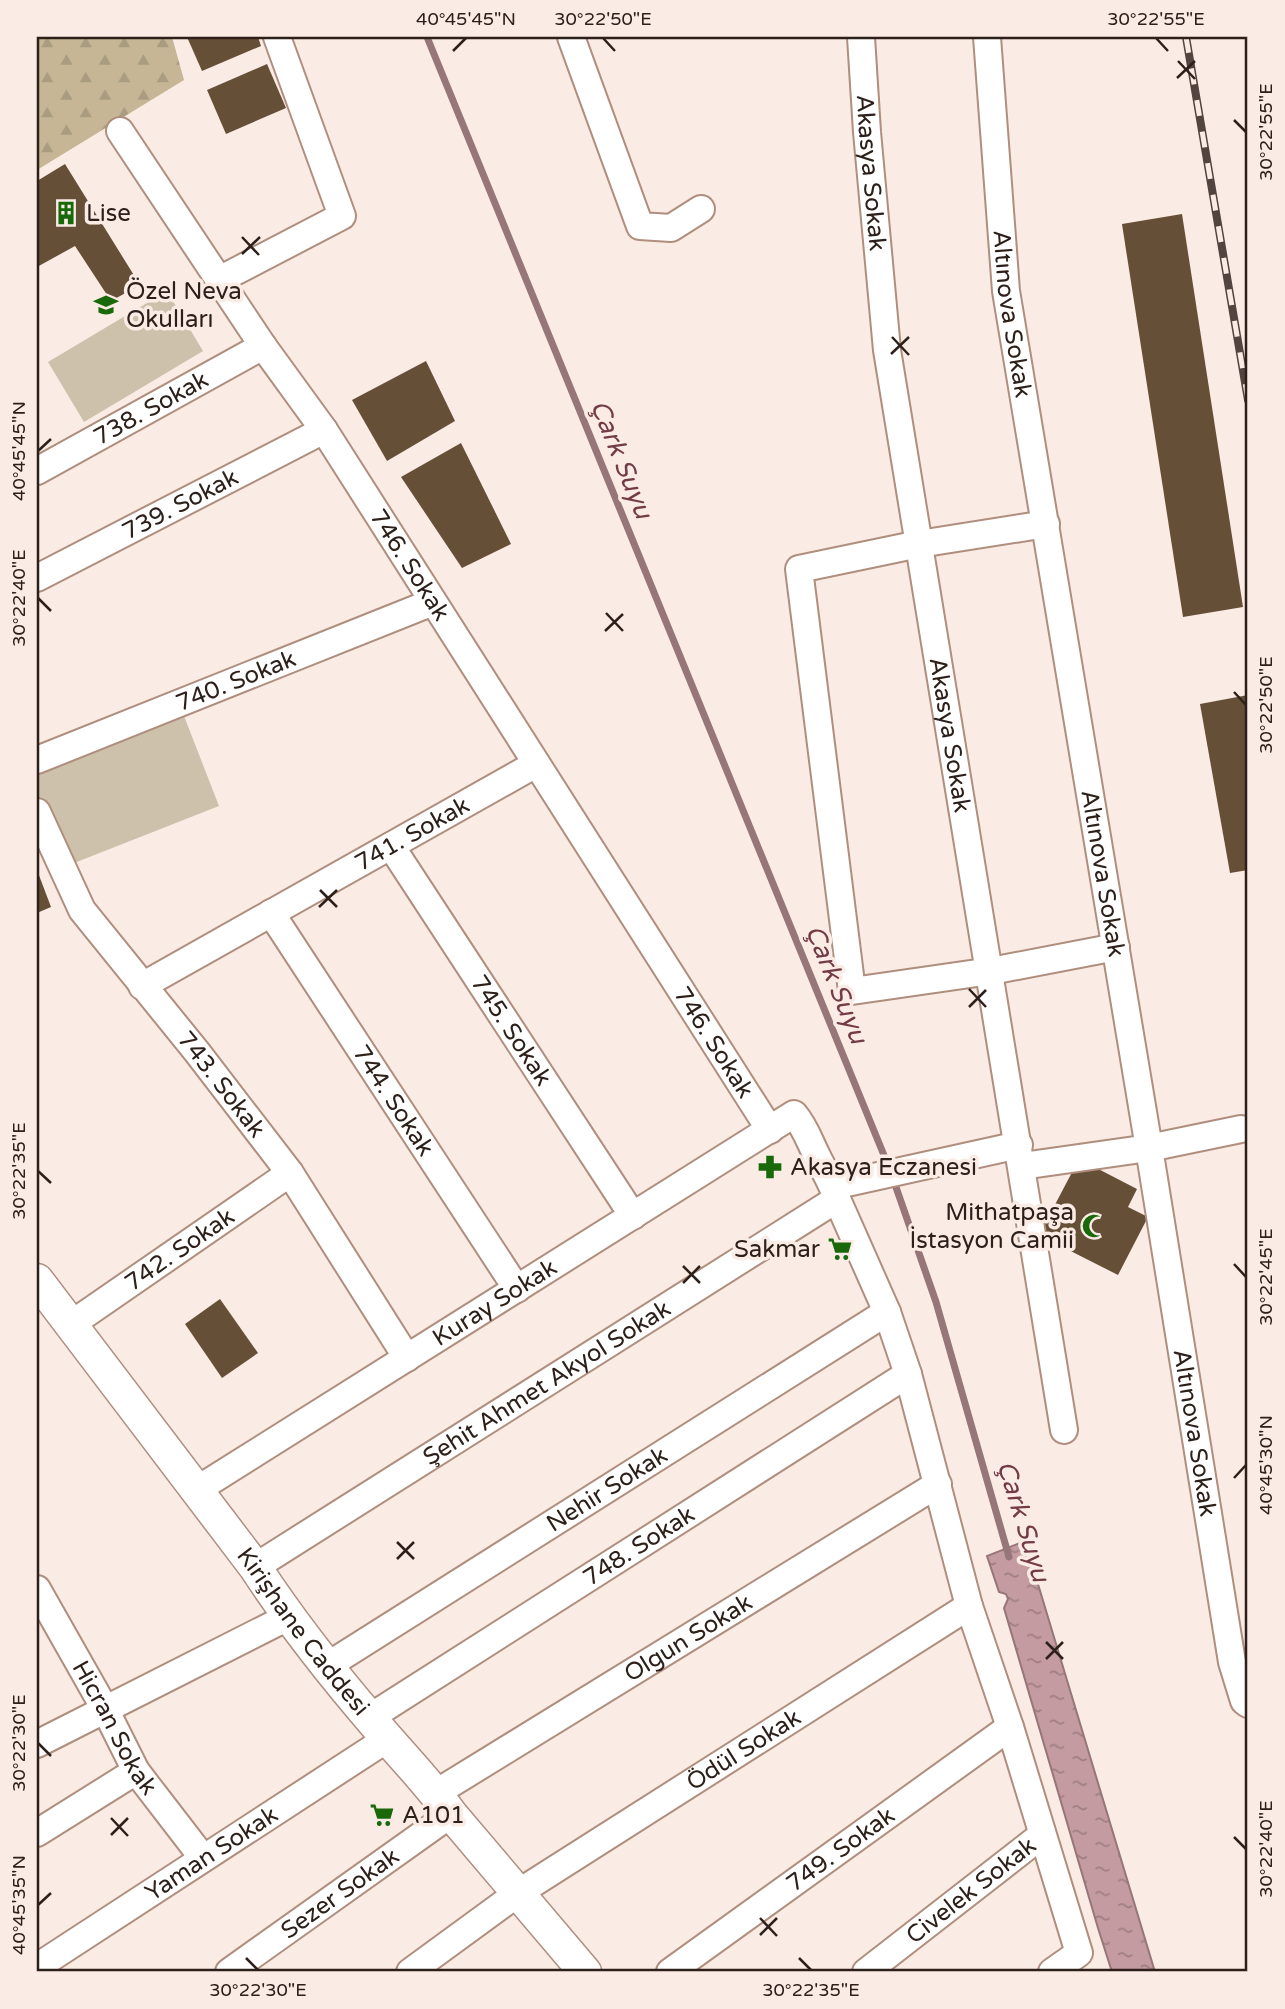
<svg xmlns="http://www.w3.org/2000/svg" width="1285" height="2009" font-family="'Varela Round',sans-serif">
<style>
.grass{fill:#cdc1ab}
.forest{fill:url(#forest-firs)}
.water{fill:url(#water-ripples);stroke:#967678;stroke-width:2}
.lines{fill:none;stroke-linecap:round;stroke-linejoin:round}
.stream{stroke:#967678;stroke-width:7}
.building{fill:#664f37}
.minor-casing{stroke:#af8e7e;stroke-width:30}
.tertiary-casing{stroke:#af8e7e;stroke-width:35}
.minor{stroke:#fff;stroke-width:26}
.tertiary{stroke:#fff;stroke-width:32}
.rail-casing{stroke:#52443e;stroke-width:8}
.rail{stroke:#faebe5;stroke-width:5;stroke-dasharray:16;stroke-linecap:butt}
.ticks{fill:none;stroke:#2d201a;stroke-width:2.5}
.labels{text-anchor:middle;stroke-width:7;stroke-linejoin:round;paint-order:stroke}
.street-label{font-size:24px;fill:#2d201a;stroke:#faebe5}
.poi-label{font-size:24px;fill:#2d201a;stroke:#faebe5;text-anchor:start}
.water-label{font-size:26px;font-style:italic;fill:#723b45;stroke:#faebe5}
.neatline{fill:none;stroke:#2d201a;stroke-width:2.5}
.ticks-label{font-size:18px;text-anchor:middle;fill:#2d201a}
</style>
<defs>
<pattern id="forest-firs" width="22" height="20" patternUnits="userSpaceOnUse" patternTransform="scale(1.75)"><rect width="22" height="20" fill="#c6b696"/><path d="M5 1l3.5 6h-7zM16 11l3.5 6h-7z" fill="#aa9c81"/></pattern>
<pattern id="water-ripples" width="26" height="14" patternUnits="userSpaceOnUse" patternTransform="scale(1.75)"><rect width="26" height="14" fill="#c39ba1"/><path d="M2 4q2-2 4 0t4 0M15 11q2-2 4 0t4 0" fill="none" stroke="#9f7e82"/></pattern>
</defs>
<rect width="100%" height="100%" fill="#faebe5"/>
<g class="grass">
<path d="M 167,291 L 203,351 L 84,422 L 48,362 Z"/>
<path d="M 184,716 L 219,806 L 64,867 L 37,798 L 37,773 Z"/>
</g>
<path class="forest" d="M 37,37 L 172,37 L 184,80 L 37,170 Z"/>
<path class="water" d="M 1025,1541 L 1155,1972 L 1112,1972 L 1098,1928 L 1004,1608 L 1008,1599 L 1006,1594 L 999,1592 L 987,1556 Z"/>
<g class="lines">
<path class="stream" d="M 427,37 L 890,1170 L 936,1302 L 1009,1557"/>
</g>
<g class="building">
<path d="M 187,37 L 258,37 L 261,46 L 202,71 Z"/>
<path d="M 267,64 L 286,108 L 226,134 L 207,90 Z"/>
<path d="M 65,164 L 140,285 L 111,301 L 75,246 L 37,267 L 37,181 Z"/>
<path d="M 1182,214 L 1243,607 L 1183,617 L 1122,224 Z"/>
<path d="M 426,361 L 455,421 L 387,461 L 352,400 Z"/>
<path d="M 461,443 L 511,544 L 462,568 L 401,477 Z"/>
<path d="M 1248,695 L 1248,870 L 1230,873 L 1200,704 Z"/>
<path d="M 37,870 L 51,907 L 37,913 Z"/>
<path d="M 1079,1159 L 1137,1189 L 1128,1207 L 1148,1217 L 1118,1275 L 1039,1235 Z"/>
<path d="M 220,1299 L 258,1353 L 222,1378 L 185,1324 Z"/>
</g>
<g class="lines">
<g class="minor-casing">
<g id="minor">
<path d="M 571,37 L 640,226 L 671,228 L 701,209"/>
<path id="s1" d="M 861,37 L 867,132 L 887,350 L 1064,1430"/>
<path id="s2" d="M 987,37 L 1006,291 L 1149,1148 L 1232,1662 L 1244,1701 L 1248,1704"/>
<path id="s3" d="M 120,131 L 263,346 L 324,430 L 770,1130"/>
<path d="M 221,279 L 342,216 L 277,37"/>
<path id="s4" d="M 37,471 L 263,346"/>
<path d="M 1046,524 L 919,544 L 799,569 L 852,991 L 991,971 L 1116,947"/>
<path id="s5" d="M 37,578 L 324,430"/>
<path id="s6" d="M 37,760 L 433,602"/>
<path id="s7" d="M 37,812 L 82,910 L 197,1052 L 290,1173 L 407,1358"/>
<path id="s8" d="M 391,846 L 633,1216"/>
<path id="s9" d="M 271,913 L 517,1289"/>
<path id="s10" d="M 142,986 L 536,764"/>
<path d="M 1022,1166 L 1149,1148 L 1241,1129"/>
<path d="M 833,1186 L 1019,1145"/>
<path id="s11" d="M 70,1325 L 290,1173"/>
<path id="s12" d="M 195,1491 L 794,1114 C 805,1127 809,1140 816,1154 C 823,1169 832,1182 837,1199 L 887,1312 L 908,1374 L 969,1606 L 1010,1727 L 1079,1953 L 1052,1972"/>
<path id="s13" d="M 255,1567 L 837,1199"/>
<path id="s14" d="M 37,1589 L 105,1709 L 136,1771 L 203,1858"/>
<path id="s15" d="M 327,1666 L 887,1312"/>
<path id="s16" d="M 369,1718 L 908,1374"/>
<path d="M 37,1744 L 288,1617"/>
<path id="s17" d="M 436,1793 L 938,1484"/>
<path d="M 37,1833 L 136,1771"/>
<path id="s18" d="M 37,1967 L 387,1739"/>
<path id="s19" d="M 229,1972 L 451,1814"/>
<path id="s20" d="M 410,1972 L 518,1893 L 969,1606"/>
<path id="s21" d="M 670,1972 L 1010,1727"/>
<path id="s22" d="M 866,1972 L 1042,1835"/>
</g>
</g>
<g class="tertiary-casing">
<g id="tertiary">
<path id="s23" d="M 37,1280 L 255,1567 C 291,1622 332,1674 375,1724 C 400,1754 428,1782 451,1814 L 585,1972"/>
</g>
</g>
<use href="#minor" class="minor"/>
<use href="#tertiary" class="tertiary"/>
<g class="rail-casing">
<path id="rail" d="M 1186,37 L 1248,400"/>
</g>
<use href="#rail" class="rail"/>
</g>
<path class="ticks" d="M 603,38 L 615,51M 1156,38 L 1168,51M 453,51 L 466,38M 1178,61 L 1195,79M 1177,78 L 1195,61M 1234,120 L 1246,132M 242,237 L 259,255M 242,254 L 260,237M 892,337 L 909,355M 891,354 L 909,337M 38,451 L 51,439M 38,598 L 51,611M 606,613 L 623,631M 605,631 L 623,614M 1234,692 L 1246,705M 320,890 L 337,907M 319,907 L 337,890M 969,989 L 986,1007M 969,1007 L 986,990M 38,1171 L 51,1183M 1234,1264 L 1246,1277M 683,1266 L 700,1283M 683,1283 L 700,1266M 1234,1478 L 1246,1465M 397,1542 L 414,1559M 397,1559 L 414,1542M 1046,1642 L 1063,1659M 1046,1659 L 1063,1642M 38,1743 L 51,1756M 111,1818 L 128,1836M 111,1835 L 128,1818M 1234,1837 L 1246,1849M 38,1905 L 51,1893M 760,1918 L 777,1936M 760,1935 L 777,1918M 246,1958 L 258,1970M 799,1958 L 811,1970"/>
<defs>
<g id="building-bare" transform="scale(1.89)"><path d="M-4-6H4V6H1V3H-1V6H-4ZM-2.5-4.3h1.7v1.8h-1.7ZM.8-4.3h1.7v1.8H.8ZM-2.5-1h1.7V.8h-1.7ZM.8-1h1.7V.8H.8Z" fill="#19690b" stroke="#faebe5" stroke-width="2.5" paint-order="stroke"/></g>
<g id="school-bare" transform="scale(1.89)"><path d="M0-5L7-2L0 1L-7-2ZM-4 1L0 2.5L4 1V4Q0 6-4 4Z" fill="#19690b" stroke="#faebe5" stroke-width="2.5" paint-order="stroke"/></g>
<g id="pharmacy-bare" transform="scale(1.89)"><path d="M-2-6h4v4h4v4h-4v4h-4v-4h-4v-4h4Z" fill="#19690b" stroke="#faebe5" stroke-width="2.5" paint-order="stroke"/></g>
<g id="mosque-bare" transform="scale(1.89)"><path d="M3.5-4.9A6 6 0 1 0 3.5 4.9A5 5 0 1 1 3.5-4.9Z" fill="#19690b" stroke="#faebe5" stroke-width="2.5" paint-order="stroke"/></g>
<g id="supermarket-bare" transform="scale(1.89)"><path d="M-6-5.5h2.5l.6 2H6L4.5 2H-2.5L-4.4-4H-6ZM-1.5 3.2a1.3 1.3 0 1 0 .1 0ZM3 3.2a1.3 1.3 0 1 0 .1 0Z" fill="#19690b" stroke="#faebe5" stroke-width="2.5" paint-order="stroke"/></g>
</defs>
<g fill-rule="evenodd">
<use href="#building-bare" x="66" y="213"/>
<use href="#school-bare" x="106" y="305"/>
<use href="#pharmacy-bare" x="770" y="1167"/>
<use href="#mosque-bare" x="1094" y="1226"/>
<use href="#supermarket-bare" x="840" y="1249"/>
<use href="#supermarket-bare" x="382" y="1815"/>
</g>
<g class="labels">
<g class="street-label">
<text dy="8" stroke="none"><textPath href="#s1" startOffset="136">Akasya Sokak</textPath></text>
<text dy="8" stroke="none"><textPath href="#s2" startOffset="278">Altınova Sokak</textPath></text>
<text dy="8" stroke="none"><textPath href="#s4" startOffset="130">738. Sokak</textPath></text>
<text dy="8" stroke="none"><textPath href="#s5" startOffset="161">739. Sokak</textPath></text>
<text dy="8" stroke="none"><textPath href="#s3" startOffset="522">746. Sokak</textPath></text>
<text dy="8" stroke="none"><textPath href="#s6" startOffset="214">740. Sokak</textPath></text>
<text dy="8" stroke="none"><textPath href="#s1" startOffset="704">Akasya Sokak</textPath></text>
<text dy="8" stroke="none"><textPath href="#s10" startOffset="310">741. Sokak</textPath></text>
<text dy="8" stroke="none"><textPath href="#s2" startOffset="845">Altınova Sokak</textPath></text>
<text dy="8" stroke="none"><textPath href="#s8" startOffset="220">745. Sokak</textPath></text>
<text dy="8" stroke="none"><textPath href="#s3" startOffset="1088">746. Sokak</textPath></text>
<text dy="8" stroke="none"><textPath href="#s7" startOffset="331">743. Sokak</textPath></text>
<text dy="8" stroke="none"><textPath href="#s9" startOffset="224">744. Sokak</textPath></text>
<text dy="8" stroke="none"><textPath href="#s11" startOffset="133">742. Sokak</textPath></text>
<text dy="8" stroke="none"><textPath href="#s12" startOffset="354">Kuray Sokak</textPath></text>
<text dy="8" stroke="none"><textPath href="#s13" startOffset="345">Şehit Ahmet Akyol Sokak</textPath></text>
<text dy="8" stroke="none"><textPath href="#s2" startOffset="1412">Altınova Sokak</textPath></text>
<text dy="8" stroke="none"><textPath href="#s15" startOffset="331">Nehir Sokak</textPath></text>
<text dy="8" stroke="none"><textPath href="#s16" startOffset="320">748. Sokak</textPath></text>
<text dy="8" stroke="none"><textPath href="#s23" startOffset="441">Kirişhane Caddesi</textPath></text>
<text dy="8" stroke="none"><textPath href="#s17" startOffset="296">Olgun Sokak</textPath></text>
<text dy="8" stroke="none"><textPath href="#s14" startOffset="159">Hicran Sokak</textPath></text>
<text dy="8" stroke="none"><textPath href="#s20" startOffset="401">Ödül Sokak</textPath></text>
<text dy="8" stroke="none"><textPath href="#s21" startOffset="210">749. Sokak</textPath></text>
<text dy="8" stroke="none"><textPath href="#s18" startOffset="208">Yaman Sokak</textPath></text>
<text dy="8" stroke="none"><textPath href="#s22" startOffset="133">Civelek Sokak</textPath></text>
<text dy="8" stroke="none"><textPath href="#s19" startOffset="136">Sezer Sokak</textPath></text>
</g>
<g class="poi-label">
<text x="86" y="221">Lise</text>
<text x="126" y="299">Özel Neva<tspan x="126" dy="28">Okulları</tspan></text>
<text x="790" y="1175">Akasya Eczanesi</text>
<text x="1074" y="1220" text-anchor="end">Mithatpaşa<tspan x="1074" dy="28">İstasyon Camii</tspan></text>
<text x="820" y="1257" text-anchor="end">Sakmar</text>
<text x="402" y="1823">A101</text>
</g>
<g class="water-label">
<text transform="translate(622 459) rotate(68)" y="9">Çark Suyu</text>
<text transform="translate(837 984) rotate(68)" y="9">Çark Suyu</text>
<text transform="translate(1024 1521) rotate(73)" y="9">Çark Suyu</text>
</g>
</g>
<rect width="1285" height="2009" fill="none" stroke="#faebe5" stroke-width="77"/>
<rect x="38" y="38" width="1208" height="1932" class="neatline"/>
<g class="ticks-label">
<text x="466" y="25">40°45'45"N</text>
<text x="603" y="25">30°22'50"E</text>
<text x="1156" y="25">30°22'55"E</text>
<text transform="translate(1266 132) rotate(-90)" y="6">30°22'55"E</text>
<text transform="translate(19 451) rotate(-90)" y="6">40°45'45"N</text>
<text transform="translate(19 598) rotate(-90)" y="6">30°22'40"E</text>
<text transform="translate(1266 705) rotate(-90)" y="6">30°22'50"E</text>
<text transform="translate(19 1171) rotate(-90)" y="6">30°22'35"E</text>
<text transform="translate(1266 1277) rotate(-90)" y="6">30°22'45"E</text>
<text transform="translate(1266 1465) rotate(-90)" y="6">40°45'30"N</text>
<text transform="translate(19 1743) rotate(-90)" y="6">30°22'30"E</text>
<text transform="translate(1266 1849) rotate(-90)" y="6">30°22'40"E</text>
<text transform="translate(19 1905) rotate(-90)" y="6">40°45'35"N</text>
<text x="258" y="1996">30°22'30"E</text>
<text x="811" y="1996">30°22'35"E</text>
</g>
</svg>
